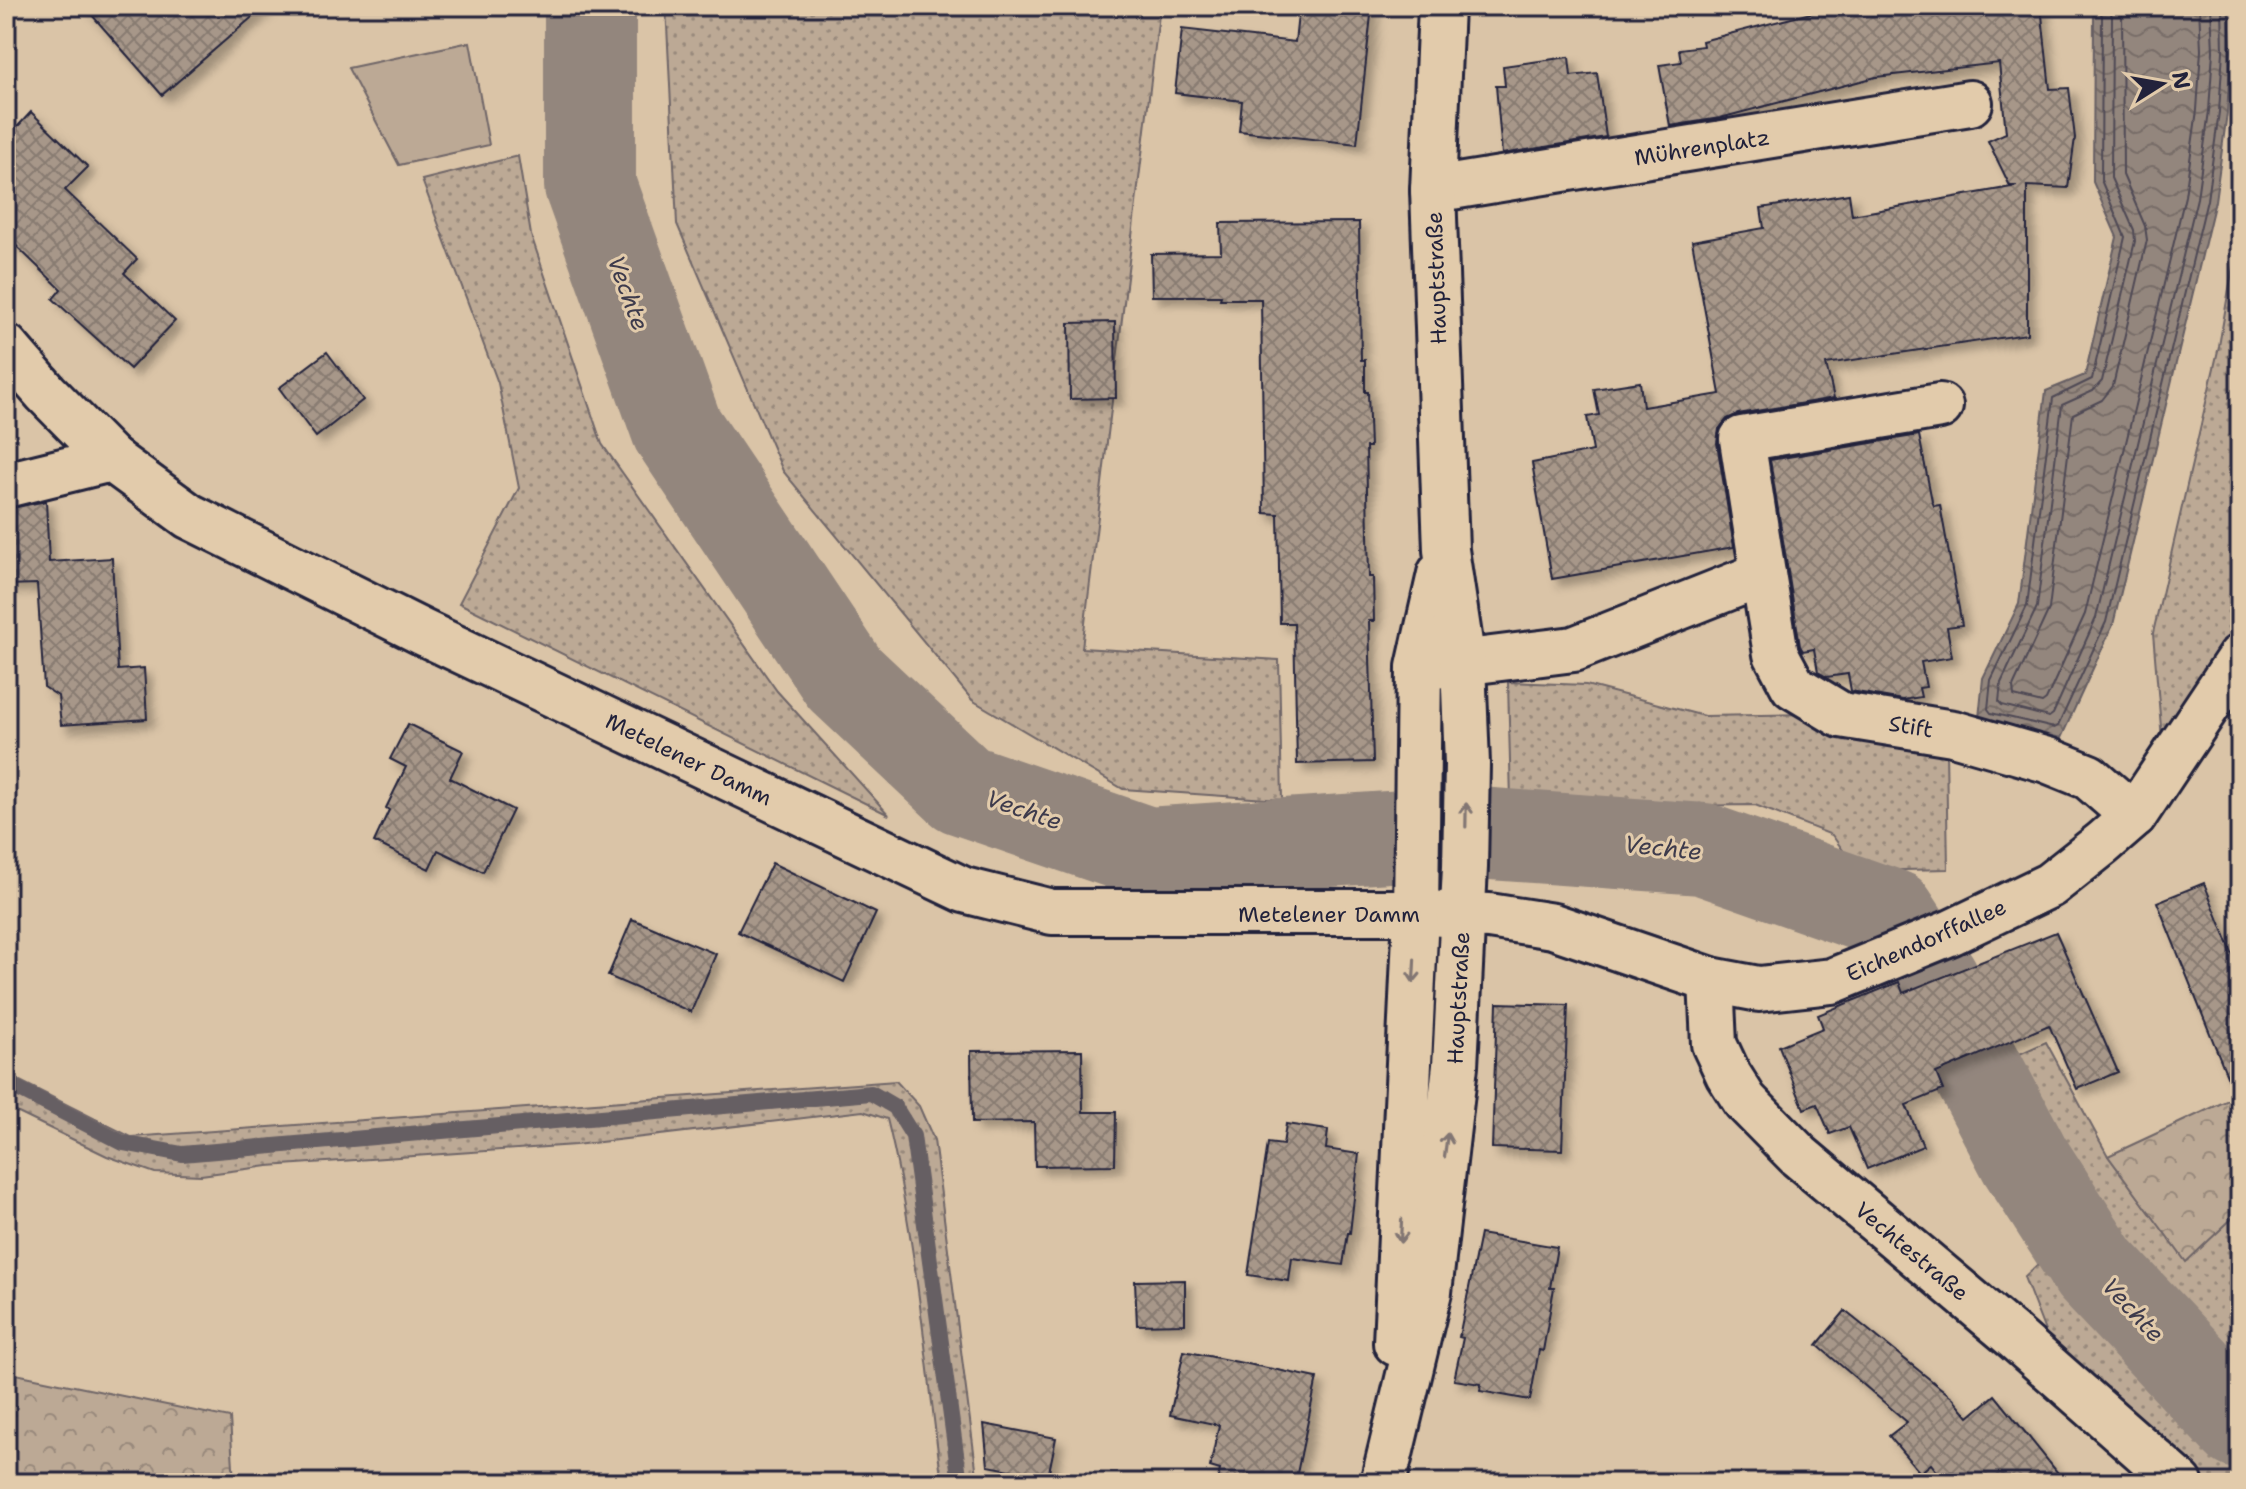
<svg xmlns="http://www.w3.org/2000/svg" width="2246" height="1489" font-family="'Shantell Sans',sans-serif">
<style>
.grass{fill:url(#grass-dots);stroke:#6f6668;stroke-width:2}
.forest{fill:url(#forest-crowns);stroke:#6f6668;stroke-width:2}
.pitch{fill:#bca995;stroke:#6f6668;stroke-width:2}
.water{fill:url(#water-waves);stroke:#665e63;stroke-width:2}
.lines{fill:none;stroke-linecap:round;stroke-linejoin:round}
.shore{stroke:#4f4a55;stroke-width:2}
.stream{stroke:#665e63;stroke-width:16}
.river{stroke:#93867d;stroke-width:92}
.building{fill:url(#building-cross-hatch);stroke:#22223b;stroke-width:2;filter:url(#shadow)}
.street-casing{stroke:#22223b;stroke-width:50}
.secondary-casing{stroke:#22223b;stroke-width:50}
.street{stroke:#e2cbab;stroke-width:44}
.secondary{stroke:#e2cbab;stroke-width:44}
.oneway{stroke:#827673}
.labels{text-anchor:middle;stroke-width:6;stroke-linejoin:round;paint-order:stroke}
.street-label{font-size:22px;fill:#22223b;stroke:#e2cbab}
.water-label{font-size:24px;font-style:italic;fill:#3e3b4c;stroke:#e2cbab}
</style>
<defs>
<pattern id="grass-dots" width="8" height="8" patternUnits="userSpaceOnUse" patternTransform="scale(2)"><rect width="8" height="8" fill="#bca995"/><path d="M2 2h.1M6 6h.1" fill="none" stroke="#98897b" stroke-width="1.8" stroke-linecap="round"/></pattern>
<pattern id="forest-crowns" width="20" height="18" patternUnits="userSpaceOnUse" patternTransform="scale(2)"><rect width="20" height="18" fill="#bca995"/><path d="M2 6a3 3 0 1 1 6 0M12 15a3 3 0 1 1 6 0" fill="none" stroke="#98897b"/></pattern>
<pattern id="water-waves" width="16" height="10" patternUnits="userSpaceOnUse" patternTransform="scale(2)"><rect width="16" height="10" fill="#93867d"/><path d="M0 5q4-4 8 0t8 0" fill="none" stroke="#786d68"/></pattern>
<pattern id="building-cross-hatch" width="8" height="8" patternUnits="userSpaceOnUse" patternTransform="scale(2)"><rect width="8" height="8" fill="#a79789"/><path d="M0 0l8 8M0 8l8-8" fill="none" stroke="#887b71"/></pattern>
<filter id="shadow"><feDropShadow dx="7" dy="7" stdDeviation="4" flood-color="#0004"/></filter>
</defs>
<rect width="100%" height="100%" fill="#dac4a7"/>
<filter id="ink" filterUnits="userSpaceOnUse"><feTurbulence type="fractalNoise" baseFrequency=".0125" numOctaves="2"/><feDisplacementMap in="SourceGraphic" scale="16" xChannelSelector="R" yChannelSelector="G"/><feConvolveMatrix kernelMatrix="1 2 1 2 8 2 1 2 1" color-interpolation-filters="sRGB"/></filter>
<g filter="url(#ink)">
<g class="grass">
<path d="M 666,6 L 1160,6 L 1082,648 L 1279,660 L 1282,800 L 1123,789 L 972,700 L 783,471 L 677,224 Z"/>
<path d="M 518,156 L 531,235 L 602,444 L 777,691 L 889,815 L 459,603 L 519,488 L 498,383 L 422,180 Z"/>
<path d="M 2240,226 L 2240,624 L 2162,739 L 2153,633 L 2219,346 Z"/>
<path d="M 1508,682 L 1586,685 L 1704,716 L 1809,714 L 1946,750 L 1948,869 L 1858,871 L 1832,835 L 1755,805 L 1670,806 L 1511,801 Z"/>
<path d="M 2046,1042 L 2108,1156 L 2186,1261 L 2240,1211 L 2240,1383 L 2092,1215 L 2015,1056 Z"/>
<path d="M 6,1074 L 131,1137 L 896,1081 L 919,1106 L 934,1140 L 978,1483 L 942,1483 C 926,1364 916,1236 887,1119 L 863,1111 L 575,1145 L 268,1166 L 201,1175 L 155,1173 L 107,1156 L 6,1107 Z"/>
<path d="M 2049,1254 L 2240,1458 L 2240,1483 L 2207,1483 L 2144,1420 L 2048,1339 L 2024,1277 Z"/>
</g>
<g class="forest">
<path d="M 2240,1086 L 2240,1211 L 2186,1262 L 2108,1156 L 2235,1097 Z"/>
<path d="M 6,1372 L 230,1418 L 234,1483 L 6,1483 Z"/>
</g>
<path class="pitch" d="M 470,42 L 489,145 L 399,165 L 348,68 Z"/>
<path class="water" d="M 2088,6 L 2229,6 L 2231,51 L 2227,113 L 2215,201 L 2113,625 L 2061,738 L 1979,718 L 1983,678 L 2019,604 L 2046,391 L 2085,375 L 2117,237 L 2093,182 L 2094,16 Z"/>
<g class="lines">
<g class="shore">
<path d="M 2097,6 L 2102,16 L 2101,180 L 2125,237 L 2092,379 L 2053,398 L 2027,606 L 1991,680 L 1988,709 L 1991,713 L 2054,728 L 2058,726 L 2106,622 L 2207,200 L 2219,112 L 2223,51 L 2222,6"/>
<path d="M 2109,6 L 2112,17 L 2111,178 L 2134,230 L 2135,241 L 2102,381 L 2093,391 L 2062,405 L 2037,607 L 2001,683 L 1999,702 L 2002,705 L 2049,717 L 2053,714 L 2096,618 L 2197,198 L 2209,111 L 2213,51 L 2211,6"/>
<path d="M 2122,6 L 2123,175 L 2145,226 L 2147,240 L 2113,386 L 2102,400 L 2073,414 L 2049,609 L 2013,687 L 2014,696 L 2042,703 L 2046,700 L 2085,614 L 2185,196 L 2197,110 L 2201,50 L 2199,6"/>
</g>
<path class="stream" d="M 6,1083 L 123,1143 L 182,1154 L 871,1093 L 895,1107 L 913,1136 L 960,1483"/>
<g class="river">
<path d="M 590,6 L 590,186 L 677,429 L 844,678 L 962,789 L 1148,853 L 1464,832 L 1703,849 L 1891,915 L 1934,981"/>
<path d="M 1949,1016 L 2025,1160 L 2095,1269 L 2240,1423"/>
</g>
</g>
<g class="building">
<path d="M 84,6 L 265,6 L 162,95 Z"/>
<path d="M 1299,6 L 1372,6 L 1357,144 L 1239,131 L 1242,101 L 1175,93 L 1182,29 L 1295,42 Z"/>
<path d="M 1838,6 L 2041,6 L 2050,89 L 2069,88 L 2075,138 L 2068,188 L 2027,186 L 2027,334 L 1826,364 L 1834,398 L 1738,414 L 1727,419 L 1719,429 L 1717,443 L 1734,547 L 1552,579 L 1532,463 L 1593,451 L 1587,417 L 1599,415 L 1594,389 L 1640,382 L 1643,407 L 1720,394 L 1692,241 L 1764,228 L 1761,208 L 1849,194 L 1852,215 L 2017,186 L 2010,186 L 1988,141 L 2006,133 L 1999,63 L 1876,77 L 1720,118 L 1670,126 L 1659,65 L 1681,62 L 1679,49 L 1703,46 L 1702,41 Z"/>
<path d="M 1569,57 L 1571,76 L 1597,73 L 1606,137 L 1502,154 L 1496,86 L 1505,86 L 1503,66 Z"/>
<path d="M 31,112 L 88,167 L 65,190 L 137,259 L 124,273 L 175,321 L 130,369 L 53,299 L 61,289 L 6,236 L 6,139 Z"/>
<path d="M 1359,222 L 1361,360 L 1365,360 L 1365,392 L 1368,392 L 1370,447 L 1366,447 L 1369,577 L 1373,577 L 1374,621 L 1369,621 L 1373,762 L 1297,764 L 1294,623 L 1280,623 L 1278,514 L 1264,513 L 1261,299 L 1220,299 L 1221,296 L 1152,296 L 1151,254 L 1221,253 L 1220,223 Z"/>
<path d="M 1115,322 L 1116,398 L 1070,399 L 1069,323 Z"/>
<path d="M 327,352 L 363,400 L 316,437 L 279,388 Z"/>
<path d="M 1919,435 L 1932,501 L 1934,506 L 1940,505 L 1962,625 L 1947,627 L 1952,657 L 1921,662 L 1926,687 L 1919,688 L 1921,697 L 1903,700 L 1851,691 L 1848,674 L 1827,677 L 1818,672 L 1814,649 L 1803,651 L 1800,646 L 1770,460 Z"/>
<path d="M 46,501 L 49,562 L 112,558 L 118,670 L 144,668 L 147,719 L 61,725 L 58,696 L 44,687 L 37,584 L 6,585 L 6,509 Z"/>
<path d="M 408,724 L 463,751 L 450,778 L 513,810 L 483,872 L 438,850 L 429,869 L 374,842 L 389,810 L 386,808 L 406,767 L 390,759 Z"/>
<path d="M 772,863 L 876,913 L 844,982 L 738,932 Z"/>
<path d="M 2204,883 L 2240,973 L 2238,1103 L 2157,902 Z"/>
<path d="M 632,919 L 716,954 L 691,1012 L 608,976 Z"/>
<path d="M 2056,932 L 2118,1072 L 2077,1089 L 2049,1025 L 1936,1073 L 1943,1090 L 1906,1105 L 1923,1146 L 1867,1169 L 1849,1127 L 1830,1134 L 1817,1104 L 1804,1109 L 1779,1046 L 1823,1028 L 1818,1015 L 1899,982 L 1903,993 Z"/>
<path d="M 1497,1003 L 1568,1005 L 1562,1150 L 1492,1148 Z"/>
<path d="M 1082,1050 L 1083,1112 L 1116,1112 L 1115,1165 L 1035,1166 L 1034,1122 L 972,1123 L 971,1051 Z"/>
<path d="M 1286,1124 L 1328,1130 L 1326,1149 L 1359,1154 L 1350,1233 L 1348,1233 L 1343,1265 L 1292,1258 L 1289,1281 L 1248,1275 L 1268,1143 L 1283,1145 Z"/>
<path d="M 1480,1234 L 1557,1247 L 1550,1288 L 1554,1288 L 1543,1351 L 1539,1350 L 1530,1400 L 1480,1391 L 1481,1384 L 1454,1380 L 1463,1338 L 1459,1337 Z"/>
<path d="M 1185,1280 L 1185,1324 L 1137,1325 L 1135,1281 Z"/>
<path d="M 1845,1311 L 1953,1398 L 1969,1417 L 1995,1395 L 2066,1483 L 1946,1483 L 1931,1464 L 1920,1473 L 1889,1436 L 1907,1422 L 1817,1345 Z"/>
<path d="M 1184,1351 L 1317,1378 L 1295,1483 L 1217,1483 L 1220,1470 L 1210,1467 L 1219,1425 L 1170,1415 Z"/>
<path d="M 984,1424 L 1056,1438 L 1048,1477 L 988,1466 Z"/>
</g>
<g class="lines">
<g class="street-casing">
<g id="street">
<path d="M 1433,190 L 1970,103"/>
<path d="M 6,347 L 46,393 L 111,459 L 189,516 L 422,632 L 964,890 L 1052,912 L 1403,912 L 1489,916 L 1553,926 L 1711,980 L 1759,989 L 1832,981 L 1952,932 L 2050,885 L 2103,843 L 2134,816 L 2240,657"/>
<path d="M 6,485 L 111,459"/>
<path d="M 1763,574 L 1742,439 L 1940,406"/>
<path d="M 1427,667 L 1574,649 L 1763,574 L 1776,654 L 1793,686 L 1841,715 L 1953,733 L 2047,760 L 2089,777 L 2134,816"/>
<path d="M 1711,980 L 1714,1044 L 1728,1074 L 1745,1101 L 1799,1156 L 2013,1336 L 2180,1483"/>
</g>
</g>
<g class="secondary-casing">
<g id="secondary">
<path d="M 1396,1343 L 1416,913 L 1419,667 L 1440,574"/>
<path d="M 1383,1483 L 1429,1292 L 1455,1066 L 1465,867 L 1467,764 L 1463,663 L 1446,550 L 1433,190 L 1441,6"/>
</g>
</g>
<use href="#street" class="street"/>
<use href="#secondary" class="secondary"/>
</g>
<defs><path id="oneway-shaft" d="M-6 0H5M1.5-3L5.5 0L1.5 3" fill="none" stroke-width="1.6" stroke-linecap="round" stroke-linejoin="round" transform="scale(2)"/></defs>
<g class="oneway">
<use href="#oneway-shaft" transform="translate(1466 815) rotate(-89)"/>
<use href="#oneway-shaft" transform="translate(1414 971) rotate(93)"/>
<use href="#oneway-shaft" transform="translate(1446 1145) rotate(-83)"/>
<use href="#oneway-shaft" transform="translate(1401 1231) rotate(93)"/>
</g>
</g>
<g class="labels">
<g class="street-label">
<text transform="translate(1702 147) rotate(-9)" y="8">Mührenplatz</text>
<text transform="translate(1436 278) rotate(-92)" y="8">Hauptstraße</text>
<text transform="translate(1911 726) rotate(9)" y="8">Stift</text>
<text transform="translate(689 759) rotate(26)" y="8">Metelener Damm</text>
<text x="1329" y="922">Metelener Damm</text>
<text transform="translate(1926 940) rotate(-24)" y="8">Eichendorffallee</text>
<text transform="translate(1458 998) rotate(-87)" y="8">Hauptstraße</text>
<text transform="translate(1912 1251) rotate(40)" y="8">Vechtestraße</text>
</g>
<g class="water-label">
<text transform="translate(628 293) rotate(70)" y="8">Vechte</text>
<text transform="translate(1024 810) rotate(19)" y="8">Vechte</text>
<text transform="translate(1663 848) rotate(6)" y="8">Vechte</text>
<text transform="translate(2133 1310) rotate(47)" y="8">Vechte</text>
</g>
</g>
<rect width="2246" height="1489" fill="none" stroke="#e2cbab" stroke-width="32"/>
<rect x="16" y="16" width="2214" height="1457" fill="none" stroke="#22223b" stroke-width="3" filter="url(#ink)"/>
<g transform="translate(2162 84) rotate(79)" stroke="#e2cbab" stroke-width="6" paint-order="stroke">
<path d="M0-6L14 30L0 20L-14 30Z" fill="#22223b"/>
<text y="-12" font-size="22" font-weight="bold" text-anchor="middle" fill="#22223b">N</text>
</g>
</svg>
